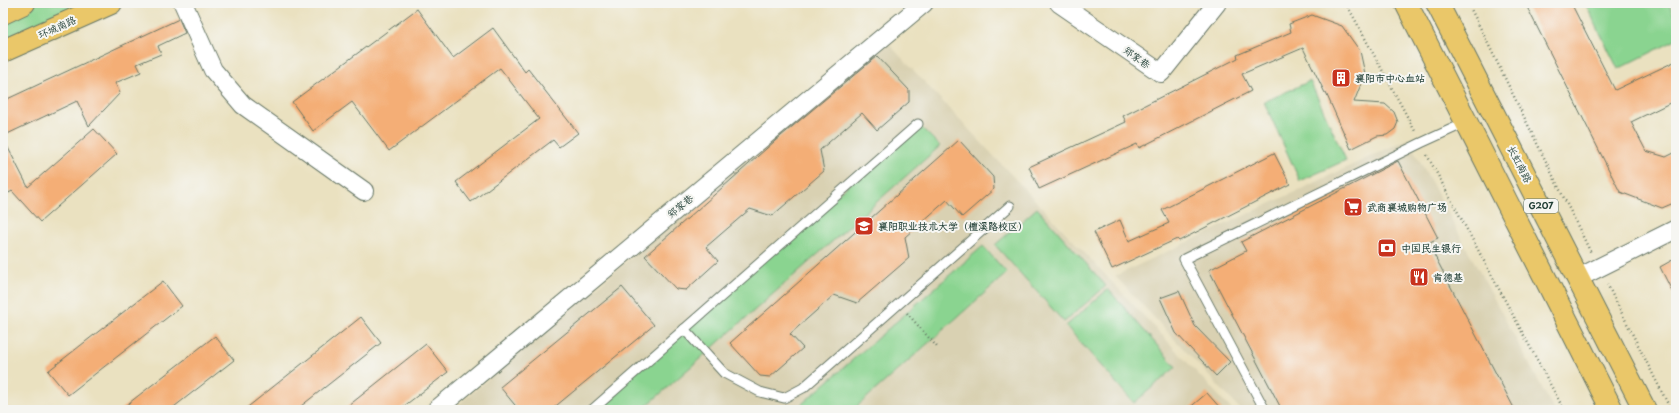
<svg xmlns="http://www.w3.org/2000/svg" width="1679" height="413" font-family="'Playpen Sans','LXGW WenKai TC',sans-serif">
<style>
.built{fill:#d9d1b2}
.green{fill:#8ad490;stroke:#548862}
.building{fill:#f4ae76}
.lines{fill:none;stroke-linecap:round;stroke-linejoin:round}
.service-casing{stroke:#667665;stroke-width:11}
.minor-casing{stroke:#667665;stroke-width:20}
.trunk-casing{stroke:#667665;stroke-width:24}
.path{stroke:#667665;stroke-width:2.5;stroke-dasharray:1 3;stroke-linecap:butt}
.service{stroke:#fff;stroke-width:9}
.minor{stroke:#fff;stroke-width:18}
.trunk{stroke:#eac769;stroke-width:22}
.labels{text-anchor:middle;stroke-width:4;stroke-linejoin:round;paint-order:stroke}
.shield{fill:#f6f6f2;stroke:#60746d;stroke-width:1}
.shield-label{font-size:9px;font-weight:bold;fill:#1f3d34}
.street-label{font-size:10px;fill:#1f3d34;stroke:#f6f6f2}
.poi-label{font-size:10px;font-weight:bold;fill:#1f3d34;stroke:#f6f6f2;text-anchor:start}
</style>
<rect width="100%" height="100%" fill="#f6f6f2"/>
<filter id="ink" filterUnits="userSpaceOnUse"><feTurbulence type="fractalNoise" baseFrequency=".025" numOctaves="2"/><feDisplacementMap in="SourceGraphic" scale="8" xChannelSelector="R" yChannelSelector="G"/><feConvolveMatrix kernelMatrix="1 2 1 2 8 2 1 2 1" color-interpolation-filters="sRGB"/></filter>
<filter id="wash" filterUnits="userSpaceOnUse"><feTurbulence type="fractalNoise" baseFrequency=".012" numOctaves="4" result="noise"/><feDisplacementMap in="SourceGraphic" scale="16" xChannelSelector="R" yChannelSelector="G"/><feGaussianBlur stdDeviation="0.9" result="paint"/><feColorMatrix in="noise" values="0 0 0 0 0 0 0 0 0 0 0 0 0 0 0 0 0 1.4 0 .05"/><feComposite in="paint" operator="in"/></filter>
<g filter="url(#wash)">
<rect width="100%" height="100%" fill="#eae1c0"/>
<g class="built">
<path d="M 886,41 L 1232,410 L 452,410 Z"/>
<path d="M 1408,139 L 1554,410 L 1241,410 L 1115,276 Z"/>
</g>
<g class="green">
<path d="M 3,3 L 111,3 L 3,51 Z"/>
<path d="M 1585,3 L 1668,3 L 1676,19 L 1676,40 L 1618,69 Z"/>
<path d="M 1310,81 L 1346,160 L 1300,181 L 1264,102 Z"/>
<path d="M 918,124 L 940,146 L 642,410 L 592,410 Z"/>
<path d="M 1037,208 L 1106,286 L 1064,322 L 995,245 Z"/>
<path d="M 983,246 L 1007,273 L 853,410 L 795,410 Z"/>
<path d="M 1108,289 L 1176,367 L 1134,403 L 1066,326 Z"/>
</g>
<g id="blocks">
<g class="building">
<path d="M 1525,3 L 1571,3 L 1615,90 L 1676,61 L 1676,100 L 1631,122 L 1646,151 L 1666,157 L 1676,152 L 1676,202 L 1662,208 L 1620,192 Z"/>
<path d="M 417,9 L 453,58 L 493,28 L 525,72 L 528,69 L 578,133 L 559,147 L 553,140 L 471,202 L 456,182 L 539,119 L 500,68 L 389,151 L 352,102 L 313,131 L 292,102 Z"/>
<path d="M 1312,15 L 1342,26 L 1360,51 L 1365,74 L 1354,102 L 1385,104 L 1394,112 L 1398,122 L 1395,129 L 1387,135 L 1377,136 L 1351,149 L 1326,93 L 1325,93 L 1303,48 L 1242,74 L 1251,91 L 1139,148 L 1137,144 L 1039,189 L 1029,167 L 1126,122 L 1123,116 L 1238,58 L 1237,55 L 1291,32 L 1289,24 Z"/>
<path d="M 179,19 L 185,33 L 158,46 L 161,54 L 137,64 L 141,72 L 115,83 L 120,93 L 89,126 L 77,101 L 3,136 L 3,101 Z"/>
<path d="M 877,56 L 909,90 L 909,102 L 877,130 L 862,113 L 820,150 L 824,171 L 772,216 L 750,209 L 706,247 L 718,261 L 686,290 L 676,289 L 645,256 L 775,141 Z"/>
<path d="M 94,129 L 117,154 L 40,222 L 12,191 L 9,193 L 3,184 L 3,138 L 28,187 Z"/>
<path d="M 959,140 L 993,177 L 994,189 L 962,217 L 947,200 L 905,237 L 909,258 L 857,303 L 834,295 L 790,334 L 803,348 L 770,377 L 760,376 L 730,343 Z"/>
<path d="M 1274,153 L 1290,184 L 1179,241 L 1177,239 L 1112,269 L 1094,232 L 1120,220 L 1129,241 L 1169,223 L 1162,210 Z"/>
<path d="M 1398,161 L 1438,238 L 1428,243 L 1515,410 L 1282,410 L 1209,270 L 1246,251 L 1241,242 Z"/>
<path d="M 1676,258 L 1676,299 L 1660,267 Z"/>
<path d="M 163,281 L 182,306 L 68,395 L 48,371 Z"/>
<path d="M 622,287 L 654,325 L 551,410 L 519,410 L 500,387 Z"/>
<path d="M 1179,291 L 1195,326 L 1230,362 L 1216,376 L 1176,333 L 1160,298 Z"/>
<path d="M 361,317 L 381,343 L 296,410 L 244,410 Z"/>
<path d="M 215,336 L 234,360 L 170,410 L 120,410 Z"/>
<path d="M 426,344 L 448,372 L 399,410 L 343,410 Z"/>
<path d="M 1207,393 L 1222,410 L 1187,410 Z"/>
</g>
</g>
</g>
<g filter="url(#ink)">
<use href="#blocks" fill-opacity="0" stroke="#667665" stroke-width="1"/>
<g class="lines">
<g class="service-casing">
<g id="service">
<path d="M 684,329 L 724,373 L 760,392 L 784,398 L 803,388 L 1010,206"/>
<path d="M 592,410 L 918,124"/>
<path d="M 1265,410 L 1184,259 L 1421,143 L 1467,122"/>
</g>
</g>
<g class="minor-casing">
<g id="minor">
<path d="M 183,3 L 213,70 L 243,105 L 364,191"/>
<path d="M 1059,3 L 1161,73 L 1217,3"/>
<path d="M 1578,278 L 1676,229"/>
<path d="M 436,410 L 924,3"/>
</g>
</g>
<g class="trunk-casing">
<g id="trunk">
<path d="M 1406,3 L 1612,410"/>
<path d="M 1437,3 L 1645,410"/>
<path d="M 3,13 L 24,3"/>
<path d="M 3,51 L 111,3"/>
</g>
</g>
<g class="path">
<path d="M 1346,3 L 1415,131"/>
<path d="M 1468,3 L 1591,253"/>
<path d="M 1427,155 L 1564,410"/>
<path d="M 1607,284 L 1671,410"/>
<path d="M 907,313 L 937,347"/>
</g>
<use href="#service" class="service"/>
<use href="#minor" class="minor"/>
<use href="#trunk" class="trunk"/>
</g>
</g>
<defs>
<g id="building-square" transform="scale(1)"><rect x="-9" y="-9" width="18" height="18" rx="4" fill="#c8321e" stroke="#f6f6f2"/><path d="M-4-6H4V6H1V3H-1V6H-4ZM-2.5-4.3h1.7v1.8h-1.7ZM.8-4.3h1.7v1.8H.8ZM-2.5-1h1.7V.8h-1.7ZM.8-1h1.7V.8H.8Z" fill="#fff"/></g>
<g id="supermarket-square" transform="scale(1)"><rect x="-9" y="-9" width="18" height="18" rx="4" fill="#c8321e" stroke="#f6f6f2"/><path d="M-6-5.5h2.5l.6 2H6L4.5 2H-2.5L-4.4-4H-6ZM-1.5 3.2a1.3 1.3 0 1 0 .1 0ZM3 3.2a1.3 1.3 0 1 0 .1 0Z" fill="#fff"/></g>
<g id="university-square" transform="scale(1)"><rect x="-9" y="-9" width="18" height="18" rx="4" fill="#c8321e" stroke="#f6f6f2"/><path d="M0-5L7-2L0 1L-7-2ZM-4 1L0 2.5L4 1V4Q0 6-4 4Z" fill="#fff"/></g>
<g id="bank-square" transform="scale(1)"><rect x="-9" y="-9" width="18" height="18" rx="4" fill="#c8321e" stroke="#f6f6f2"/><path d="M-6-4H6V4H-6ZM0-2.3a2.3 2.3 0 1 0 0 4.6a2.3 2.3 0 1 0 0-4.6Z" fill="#fff"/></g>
<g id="restaurant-square" transform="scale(1)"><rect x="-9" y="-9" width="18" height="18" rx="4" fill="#c8321e" stroke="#f6f6f2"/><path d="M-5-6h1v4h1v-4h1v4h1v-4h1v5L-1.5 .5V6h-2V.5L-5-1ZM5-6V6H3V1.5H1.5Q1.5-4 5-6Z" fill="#fff"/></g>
</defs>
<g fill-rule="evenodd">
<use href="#building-square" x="1341" y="78"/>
<use href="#supermarket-square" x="1353" y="207"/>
<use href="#university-square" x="864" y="226"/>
<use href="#bank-square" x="1387" y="248"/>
<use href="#restaurant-square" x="1419" y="277"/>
</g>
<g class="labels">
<rect class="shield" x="1524" y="199" width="34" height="14" rx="3"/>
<g class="shield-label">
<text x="1541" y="209">G207</text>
</g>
<g class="street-label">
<text transform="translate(57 27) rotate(-24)" y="4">环城南路</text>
<text transform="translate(1137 57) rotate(35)" y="4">郑家巷</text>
<text transform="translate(1520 164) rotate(63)" y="4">长虹南路</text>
<text transform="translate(680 206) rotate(-40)" y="4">郑家巷</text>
</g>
<g class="poi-label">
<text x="1355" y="82">襄阳市中心血站</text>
<text x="1367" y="211">武商襄城购物广场</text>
<text x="878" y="230">襄阳职业技术大学（檀溪路校区）</text>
<text x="1401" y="252">中国民生银行</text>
<text x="1433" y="281">肯德基</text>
</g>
</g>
<rect width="1679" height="413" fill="none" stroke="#f6f6f2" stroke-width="16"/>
</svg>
